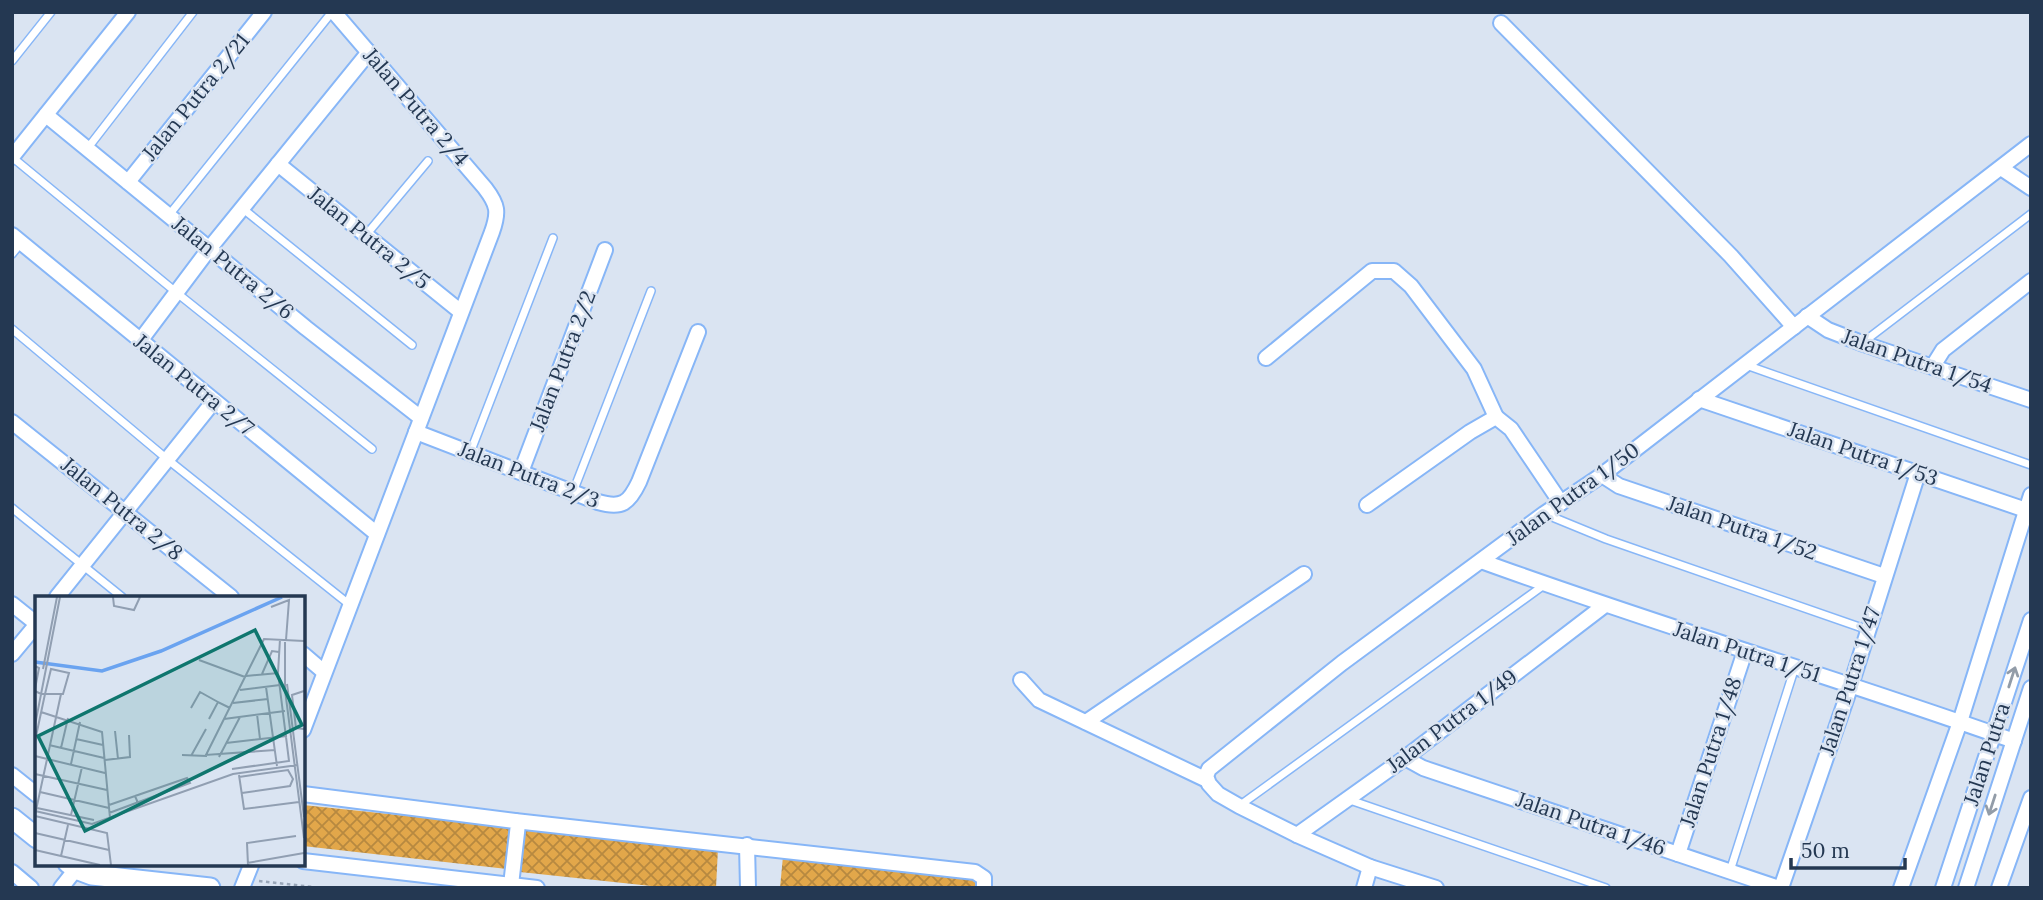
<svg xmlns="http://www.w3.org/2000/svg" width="2043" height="900" font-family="Lora,serif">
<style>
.building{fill:url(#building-cross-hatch)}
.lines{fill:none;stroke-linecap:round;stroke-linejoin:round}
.lane-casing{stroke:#87b6f7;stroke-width:10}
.street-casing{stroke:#87b6f7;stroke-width:18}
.secondary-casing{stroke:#87b6f7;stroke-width:23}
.path{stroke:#99a6b8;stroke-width:2.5;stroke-dasharray:3.5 3.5;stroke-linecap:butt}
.lane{stroke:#fff;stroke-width:7}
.street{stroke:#fff;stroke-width:14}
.secondary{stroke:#fff;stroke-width:19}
.oneway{stroke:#929ca8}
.labels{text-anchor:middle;stroke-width:5;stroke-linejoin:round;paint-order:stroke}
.street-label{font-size:21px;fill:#243852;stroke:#dae4f2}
.inset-river{fill:none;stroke:#6aa3f0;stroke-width:3.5}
.inset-road{fill:none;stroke:#919fb2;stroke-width:2}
.view{fill:#0f766e;fill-opacity:0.15;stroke:#0f766e;stroke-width:3.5}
.inset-edge{fill:none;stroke:#243852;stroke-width:3.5}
</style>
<defs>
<pattern id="building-cross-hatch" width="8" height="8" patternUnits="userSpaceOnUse" patternTransform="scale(1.75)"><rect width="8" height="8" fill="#e2a74a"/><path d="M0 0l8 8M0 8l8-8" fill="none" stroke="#b78940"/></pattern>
</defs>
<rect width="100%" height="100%" fill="#dae4f2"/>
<g class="building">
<path d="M 303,805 L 512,827 L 507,869 L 303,846 Z"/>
<path d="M 525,827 L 718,848 L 716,888 L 670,888 L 520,872 Z"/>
<path d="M 783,856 L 980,878 L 978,888 L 780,888 Z"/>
</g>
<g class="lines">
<g class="lane-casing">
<g id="lane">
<path d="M 12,61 L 51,12"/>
<path d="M 87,149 L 193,12"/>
<path d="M 12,157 L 177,293 L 372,449"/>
<path d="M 242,208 L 412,345"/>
<path d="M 169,215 L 332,12"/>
<path d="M 366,235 L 428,161"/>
<path d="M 12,254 L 21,243"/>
<path d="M 12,329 L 167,459 L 350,605"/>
<path d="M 1864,344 L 1870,337 L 2031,214"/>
<path d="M 1746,365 L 2031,465"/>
<path d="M 470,453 L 553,238"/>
<path d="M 573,492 L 651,291"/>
<path d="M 12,508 L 122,597"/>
<path d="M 1545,514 L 1606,539 L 1868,630"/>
<path d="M 1347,799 L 1606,888"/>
<path d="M 1239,806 L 1544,585"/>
<path d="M 1730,871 L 1795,667"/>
</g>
</g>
<g class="street-casing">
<g id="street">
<path d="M 1501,23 L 1731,256 L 1794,327"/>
<path d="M 46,115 L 306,328 L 421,418"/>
<path d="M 12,157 L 128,12"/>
<path d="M 278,164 L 461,312"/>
<path d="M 2001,168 L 2031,188"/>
<path d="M 128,182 L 264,12"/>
<path d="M 12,235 L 377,534"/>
<path d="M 1807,316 L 1828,330 L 1864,344 L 2031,400"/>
<path d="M 140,341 L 209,249 L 369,52"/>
<path d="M 1266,358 L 1372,271 L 1394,271 L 1411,286 L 1474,369 L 1496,417"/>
<path d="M 1933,366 L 1943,350 L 2031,281"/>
<path d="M 1699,399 L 2026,510"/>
<path d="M 12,422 L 231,597"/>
<path d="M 416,432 L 598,502 C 622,509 629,503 639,482 L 698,332"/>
<path d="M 521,472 L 605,250"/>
<path d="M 1602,475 L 1619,486 L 1884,576"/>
<path d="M 1367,505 L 1470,432 L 1496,417 L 1511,429 L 1561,503"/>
<path d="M 1481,561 C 1657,625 1837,678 2014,741"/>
<path d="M 57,597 L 214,401"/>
<path d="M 12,604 L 37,624"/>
<path d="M 12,654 L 37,624"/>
<path d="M 303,654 L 324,672"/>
<path d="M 1021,680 L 1039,700 L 1207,780"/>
<path d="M 1086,722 L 1304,574"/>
<path d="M 303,730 L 492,232 C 499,212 498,205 485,188 L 334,12"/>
<path d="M 1405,758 L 1423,768 L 1779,888"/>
<path d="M 12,775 L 37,795"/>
<path d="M 303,794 L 515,821 L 518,824 L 511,885"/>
<path d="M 515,821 L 975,872 L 984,878 L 984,888"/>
<path d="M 1297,835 L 1405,758 L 1605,605"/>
<path d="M 747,845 L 748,888"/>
<path d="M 1678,854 L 1745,651"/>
<path d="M 303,861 L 537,888"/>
<path d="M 12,872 L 31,888"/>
<path d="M 61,888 L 76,869"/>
<path d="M 242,888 L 252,863"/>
<path d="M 1364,888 L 1370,867"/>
<path d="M 1436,888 L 1370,867 L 1297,835 L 1239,806 L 1218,794 L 1209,784 L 1206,776 L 1209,769 L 1342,663 L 1544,514 L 1602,475 L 2031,144"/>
<path d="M 1781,888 L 1851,685 L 1918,473"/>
<path d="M 1901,888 L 1960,722 L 2031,495"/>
<path d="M 1943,888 L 2031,620"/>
<path d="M 1966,888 L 2031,688"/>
<path d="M 1999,888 L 2031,798"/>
</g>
</g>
<g class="secondary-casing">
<g id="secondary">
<path d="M 12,818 L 37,838"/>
<path d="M 68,863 L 76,869 L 92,875 L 210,888"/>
</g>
</g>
<path class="path" d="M 259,881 L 322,888"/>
<use href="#lane" class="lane"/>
<use href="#street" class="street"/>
<use href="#secondary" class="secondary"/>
</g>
<defs><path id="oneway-shaft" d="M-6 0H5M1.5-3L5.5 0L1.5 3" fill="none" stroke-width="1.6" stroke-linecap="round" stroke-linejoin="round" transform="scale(1.75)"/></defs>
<g class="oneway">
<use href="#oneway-shaft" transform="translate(2012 677) rotate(-72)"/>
<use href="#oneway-shaft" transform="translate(1992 805) rotate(108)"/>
</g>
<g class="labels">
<g class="street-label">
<text transform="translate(196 97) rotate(-51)" y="7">Jalan Putra 2/21</text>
<text transform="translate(416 107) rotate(49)" y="7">Jalan Putra 2/4</text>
<text transform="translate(369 238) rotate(39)" y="7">Jalan Putra 2/5</text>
<text transform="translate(233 268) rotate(39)" y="7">Jalan Putra 2/6</text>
<text transform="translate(563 361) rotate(-69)" y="7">Jalan Putra 2/2</text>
<text transform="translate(1917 361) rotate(19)" y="7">Jalan Putra 1/54</text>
<text transform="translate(194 385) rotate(39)" y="7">Jalan Putra 2/7</text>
<text transform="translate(1863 454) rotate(19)" y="7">Jalan Putra 1/53</text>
<text transform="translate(529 475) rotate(21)" y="7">Jalan Putra 2/3</text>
<text transform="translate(1573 494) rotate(-36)" y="7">Jalan Putra 1/50</text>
<text transform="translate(122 509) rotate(39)" y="7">Jalan Putra 2/8</text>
<text transform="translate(1742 528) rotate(19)" y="7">Jalan Putra 1/52</text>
<text transform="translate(1747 652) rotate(18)" y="7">Jalan Putra 1/51</text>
<text transform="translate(1850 681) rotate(-72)" y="7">Jalan Putra 1/47</text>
<text transform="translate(1452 721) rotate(-37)" y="7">Jalan Putra 1/49</text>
<text transform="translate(1711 752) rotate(-72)" y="7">Jalan Putra 1/48</text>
<text transform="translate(1987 754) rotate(-72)" y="7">Jalan Putra</text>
<text transform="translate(1591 824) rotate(19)" y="7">Jalan Putra 1/46</text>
</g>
</g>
<g transform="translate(35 596)">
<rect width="270" height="270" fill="#dae4f2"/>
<path class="inset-river" d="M 0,66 L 67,75 L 126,55 L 247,1"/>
<path class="inset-road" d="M 78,1 L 79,10 L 99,14 L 105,1M 236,11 L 254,4 L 251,44M 250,43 L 250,94 L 269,242M 164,64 L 210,81M 0,70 L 4,72 L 0,93M 8,73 L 22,1M 227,78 L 237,55 L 244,56M 211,80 L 244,77M 252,88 L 269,221M 231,91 L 242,170M 205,94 L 245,89M 0,95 L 6,98 L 28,98 L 34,77 L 16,73 L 10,98 L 0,145M 269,95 L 257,99 L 261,132 L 269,133M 198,107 L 233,103M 156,112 L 165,96 L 183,106M 6,116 L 67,136 L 75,222M 222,118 L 225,143M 174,123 L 183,106 L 195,112M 189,123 L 250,115M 0,129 L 25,1M 80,135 L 83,163M 41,143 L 68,149M 191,147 L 252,140M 14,149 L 69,162M 26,152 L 33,122M 240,154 L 171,159 L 229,43 L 269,45M 147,159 L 172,160M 0,160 L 70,177M 156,160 L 171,133M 184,161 L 205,121M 70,164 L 95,161 L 94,139M 36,168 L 45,126M 197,173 L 254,165 L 243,77 L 245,43M 0,178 L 72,194M 204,179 L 209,213 L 264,206M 204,181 L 253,174 L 258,183 L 255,190 L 207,197M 5,196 L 74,212M 74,209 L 100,200 L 103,207M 2,212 L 59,224M 0,215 L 57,228 L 198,178 L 263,169M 74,217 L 155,187 L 152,182 L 100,200M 0,219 L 26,98M 36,219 L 47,171M 0,220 L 72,237 L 76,269M 0,237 L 74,254M 0,254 L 65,269M 26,260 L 33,229M 212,267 L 269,257M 213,269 L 212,247 L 261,240"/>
<path class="view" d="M 220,34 L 267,129 L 50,235 L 3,140 Z"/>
<rect width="270" height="270" class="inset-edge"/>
</g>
<rect width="2043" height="900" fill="none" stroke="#243852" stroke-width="28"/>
<path d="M1791 858v10h114v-10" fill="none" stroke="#243852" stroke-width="3.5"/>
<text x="1801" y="858" font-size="21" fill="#243852" stroke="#dae4f2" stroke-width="5" paint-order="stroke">50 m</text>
</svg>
